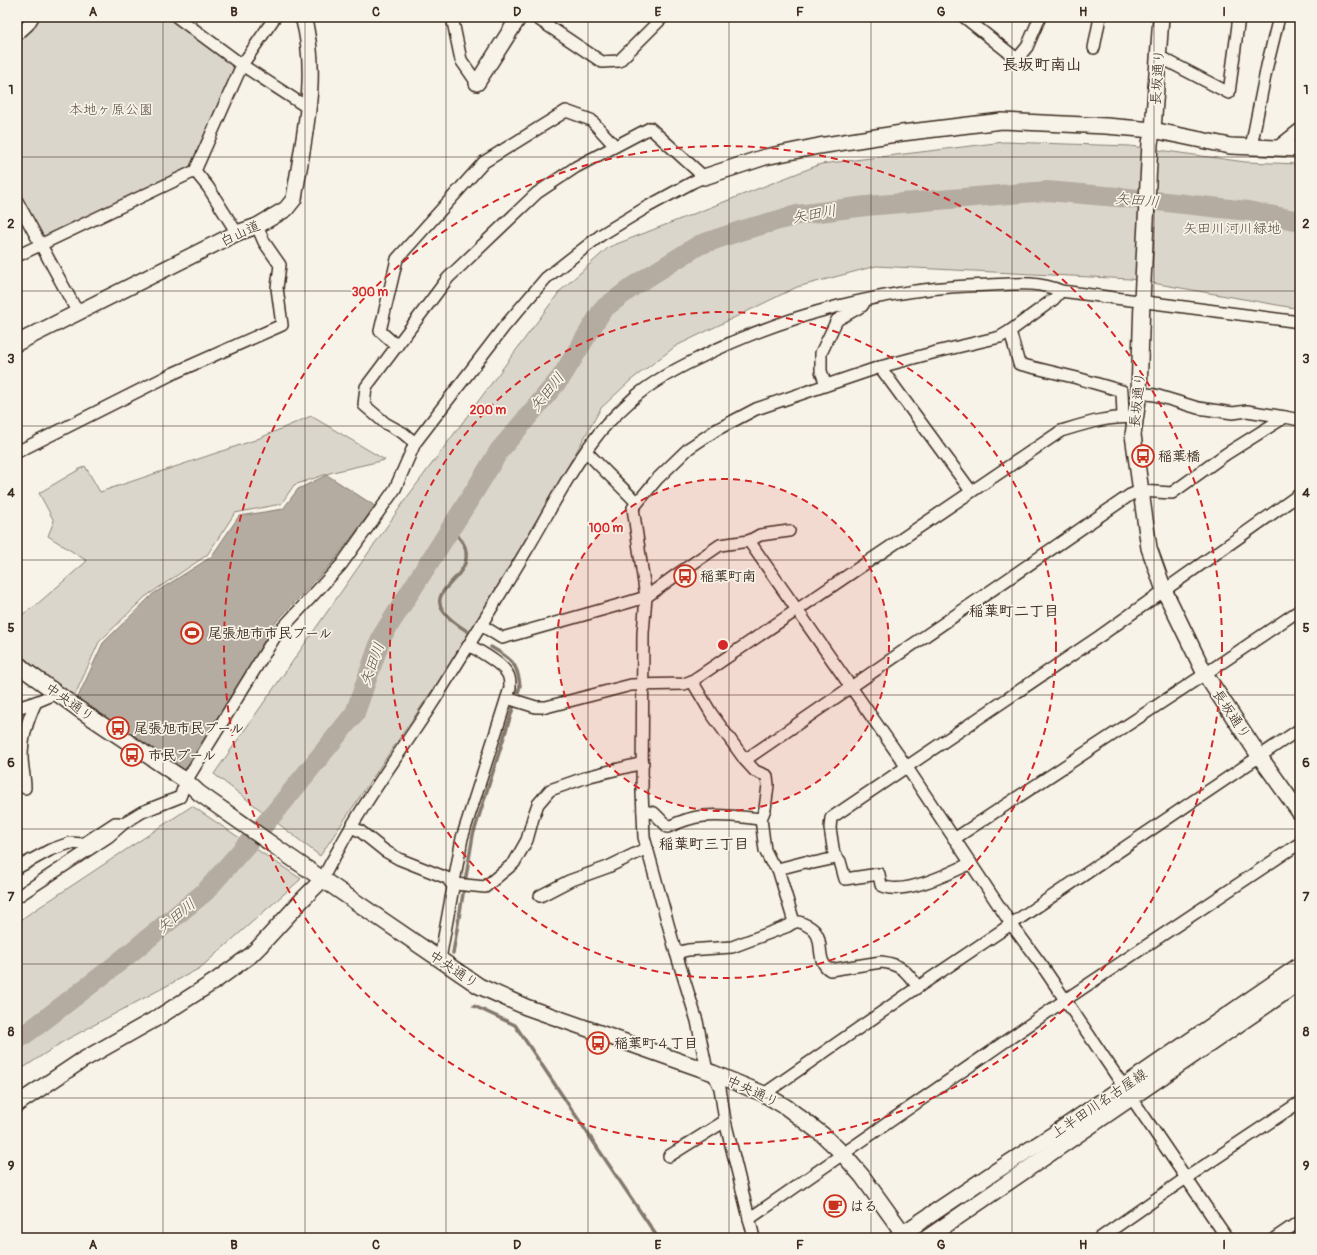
<svg xmlns="http://www.w3.org/2000/svg" width="1317" height="1255" font-family="Pangolin,'Klee One',sans-serif">
<style>
.green{fill:#dbd6cb;stroke:#8b8074}
.water{fill:#b4aca0;stroke:#84786c}
.lines{fill:none;stroke-linecap:round;stroke-linejoin:round}
.stream{stroke:#84786c;stroke-width:3.5}
.river{stroke:#b4aca0;stroke-width:20}
.street-casing{stroke:#3b2a1e;stroke-width:14}
.secondary-casing{stroke:#3b2a1e;stroke-width:18}
.street{stroke:#f7f3e8;stroke-width:11}
.secondary{stroke:#f7f3e8;stroke-width:15}
.grid{fill:none;stroke:#3b2a1e;stroke-width:1;stroke-opacity:0.55}
.ring{fill:none;stroke:#d62828;stroke-width:2;stroke-dasharray:7 5}
.labels{text-anchor:middle;stroke-width:3.5;stroke-linejoin:round;paint-order:stroke}
.street-label{font-size:14px;fill:#3b2a1e;stroke:#f7f3e8}
.park-label{font-size:14px;fill:#5b4c41;stroke:#f7f3e8}
.poi-label{font-size:14px;font-weight:bold;fill:#3b2a1e;stroke:#f7f3e8;text-anchor:start}
.water-label{font-size:15px;font-style:italic;fill:#5f5145;stroke:#f7f3e8}
.neighbourhood-label{font-size:15px;font-weight:bold;fill:#3b2a1e;stroke:#f7f3e8}
.quarter-label{font-size:16px;font-weight:bold;fill:#3b2a1e;stroke:#f7f3e8}
.centre{fill:#d62828;stroke:#f7f3e8;stroke-width:2}
.ring-label{font-size:12px;text-anchor:middle;font-weight:bold;fill:#d62828;stroke:#f7f3e8;stroke-width:3.5;stroke-linejoin:round;paint-order:stroke}
.neatline{fill:none;stroke:#3b2a1e;stroke-width:1.5}
.grid-label{font-size:13px;text-anchor:middle;font-weight:bold;fill:#3b2a1e}
</style>
<rect width="100%" height="100%" fill="#f7f3e8"/>
<filter id="ink" filterUnits="userSpaceOnUse"><feTurbulence type="fractalNoise" baseFrequency=".025" numOctaves="2"/><feDisplacementMap in="SourceGraphic" scale="8" xChannelSelector="R" yChannelSelector="G"/><feConvolveMatrix kernelMatrix="1 2 1 2 8 2 1 2 1" color-interpolation-filters="sRGB"/></filter>
<g filter="url(#ink)">
<g class="green">
<path d="M 33,17 L 173,17 L 242,65 L 195,171 L 41,245 L 17,201 L 17,35 Z"/>
<path d="M 1004,142 L 1130,146 L 1245,162 L 1300,164 L 1300,309 L 1130,279 L 876,266 L 797,287 L 676,346 L 631,380 L 601,408 L 486,612 L 388,755 L 320,856 L 214,774 L 408,496 L 560,291 L 609,247 L 821,164 Z"/>
<path d="M 311,416 L 385,460 L 333,472 L 294,485 L 281,504 L 235,513 L 207,555 L 145,597 L 99,642 L 74,697 L 17,653 L 17,618 L 35,606 L 87,561 L 48,536 L 54,521 L 39,493 L 85,466 L 100,492 L 255,440 Z"/>
<path d="M 192,806 L 301,879 L 200,968 L 64,1041 L 17,1072 L 17,922 Z"/>
</g>
<path class="water" d="M 327,475 L 375,506 L 334,561 L 276,622 L 184,772 L 77,699 L 103,643 L 153,594 L 211,557 L 239,516 L 283,509 L 298,489 Z"/>
<g class="lines">
<g class="stream">
<path d="M 450,528 C 455,533 463,541 465,547 C 477,586 401,590 467,631"/>
<path d="M 453,953 L 473,835 L 520,686 C 518,663 510,658 491,647"/>
<path d="M 474,1006 L 515,1025 L 658,1238"/>
</g>
<path class="river" d="M 17,1040 L 35,1027 L 108,971 L 205,892 L 276,811 L 355,713 L 382,636 L 474,492 L 499,451 L 562,376 L 603,309 L 635,285 L 699,245 L 743,230 L 797,215 L 866,206 L 1047,191 L 1129,198 L 1248,211 L 1300,221"/>
<g class="street-casing">
<g id="street">
<path d="M 177,17 L 242,65 L 308,108"/>
<path d="M 452,17 L 461,60 L 477,83"/>
<path d="M 535,17 L 602,62 L 619,61 L 663,17"/>
<path d="M 964,17 L 1017,59 L 1027,47 L 1040,17"/>
<path d="M 17,35 L 28,25 L 33,17"/>
<path d="M 1094,48 L 1100,17"/>
<path d="M 1158,56 L 1229,93 L 1239,17"/>
<path d="M 1251,147 L 1267,66 L 1279,17"/>
<path d="M 1276,148 L 1300,129"/>
<path d="M 195,171 L 208,187 L 237,233"/>
<path d="M 17,201 L 78,313"/>
<path d="M 17,256 L 195,171 L 242,65 L 275,17"/>
<path d="M 1010,331 L 1019,364 L 1077,378 L 1122,391 L 1123,416"/>
<path d="M 397,346 L 380,331 L 397,259 L 484,162 L 566,111 L 591,120 L 615,146"/>
<path d="M 880,367 L 971,491"/>
<path d="M 826,385 L 821,371 L 821,353 L 837,320 L 862,306 L 864,303"/>
<path d="M 1139,393 L 1155,395 L 1198,408 L 1233,413 L 1247,411 L 1285,417 L 1300,420"/>
<path d="M 586,451 C 602,469 620,485 637,503"/>
<path d="M 17,452 L 174,373 L 282,325 L 277,288 L 280,265 L 264,242 L 257,226"/>
<path d="M 749,541 L 906,766 L 1011,924 L 1043,967 L 1124,1087"/>
<path d="M 481,625 L 502,638 L 626,603 L 646,597 L 679,573 L 720,545 L 749,541 L 760,535 L 789,531"/>
<path d="M 692,681 L 711,713 L 745,760 L 755,771 L 767,776 L 768,785 L 765,809 L 761,819 L 765,850 L 771,862 L 778,869 L 794,922"/>
<path d="M 507,698 L 536,707 L 546,707 L 631,685 L 684,684 L 692,681 L 1061,431 C 1084,424 1111,415 1136,418"/>
<path d="M 17,708 L 36,702 L 57,693"/>
<path d="M 745,760 L 1130,495 L 1140,491 L 1172,493 L 1226,454 L 1285,417"/>
<path d="M 25,788 C 25,777 22,767 22,756 C 22,737 28,719 36,702"/>
<path d="M 643,811 L 654,813 L 668,827 C 679,822 692,817 704,816 C 723,814 742,817 761,819"/>
<path d="M 351,827 L 360,831 L 385,851 L 399,859 L 447,878 L 453,886"/>
<path d="M 954,839 L 1205,674 L 1300,610"/>
<path d="M 971,863 C 951,873 901,897 881,885 L 879,874 L 845,879 L 840,861 L 834,854 L 830,828 L 831,818 L 1100,636 L 1300,494"/>
<path d="M 17,868 L 50,850 L 70,843 L 83,844 L 115,823 L 118,823"/>
<path d="M 778,869 L 805,862 L 813,863 L 836,858"/>
<path d="M 323,879 C 328,866 336,855 342,843 C 370,792 406,745 437,696 C 467,648 497,600 526,551 C 549,513 569,472 596,437 C 607,422 622,409 636,396 C 654,381 676,369 697,359 C 785,314 891,287 990,285 C 1014,284 1038,281 1061,291 L 1300,322"/>
<path d="M 455,884 L 485,887 L 514,863 L 527,840 L 533,818 L 538,804 L 550,790 L 590,776 L 643,763"/>
<path d="M 540,896 L 569,881 L 608,867 L 647,848"/>
<path d="M 17,897 L 108,837 L 124,823 L 142,812 L 180,797 L 186,781 L 276,635 L 341,565 L 395,489 L 415,443 L 504,327 L 546,278 L 601,235 L 647,207 L 693,182 L 704,177 L 650,128 L 576,167 L 537,193 L 448,278 L 366,387 L 364,405 L 385,423 L 403,433 L 415,443"/>
<path d="M 676,953 L 688,950 L 732,947 L 788,926 C 797,920 799,921 808,926 C 828,936 813,960 830,970 L 881,962 C 901,964 907,972 918,987"/>
<path d="M 440,959 L 462,838 L 510,688 C 510,682 510,677 507,673 C 500,662 480,652 469,645"/>
<path d="M 707,1071 L 697,1021 L 676,953 L 644,837 L 642,792 L 643,633 L 646,597 L 633,508 L 657,479 L 689,448 L 716,430 L 756,409 L 880,367 L 936,352 L 1000,337 L 1010,331 L 1054,299 L 1061,291"/>
<path d="M 713,1073 L 720,1088 L 725,1121 L 754,1238"/>
<path d="M 764,1094 L 918,987 L 1300,729"/>
<path d="M 1131,1097 L 1227,1238"/>
<path d="M 669,1156 L 725,1121"/>
<path d="M 749,1219 L 1065,1000 L 1300,843"/>
<path d="M 1100,1238 L 1186,1178 L 1300,1102"/>
<path d="M 1275,1238 L 1300,1221"/>
</g>
</g>
<g class="secondary-casing">
<g id="secondary">
<path d="M 1161,17 L 1153,130 L 1150,143 L 1142,301 L 1139,393 L 1133,435 L 1149,548 L 1164,590 L 1205,674 L 1260,757 L 1300,813"/>
<path d="M 477,83 L 519,17"/>
<path d="M 704,177 L 765,157 L 819,146 L 902,133 L 1002,121 L 1106,126 L 1153,130 L 1230,146 L 1300,149"/>
<path d="M 17,343 L 237,233 L 257,226 L 286,209 L 294,199 C 303,140 320,76 303,17"/>
<path d="M 17,663 L 26,671 L 80,710 L 186,781 L 199,793 L 290,857 L 479,986 L 526,1007 L 713,1073 L 764,1094 L 786,1107 L 823,1135 L 842,1153 L 862,1176 L 903,1233 L 908,1238"/>
<path d="M 17,1104 L 81,1061 L 157,1018 L 215,981 L 251,955 L 260,946 L 303,899 L 323,879"/>
<path d="M 896,1238 L 993,1173 L 1060,1130 L 1300,965"/>
<path d="M 927,1238 L 1300,982"/>
</g>
</g>
<use href="#street" class="street"/>
<use href="#secondary" class="secondary"/>
</g>
</g>
<path class="grid" d="M 163,17 L 163,1238M 305,17 L 305,1238M 446,17 L 446,1238M 588,17 L 588,1238M 729,17 L 729,1238M 871,17 L 871,1238M 1012,17 L 1012,1238M 1154,17 L 1154,1238M 17,157 L 1300,157M 17,291 L 1300,291M 17,426 L 1300,426M 17,560 L 1300,560M 17,695 L 1300,695M 17,829 L 1300,829M 17,964 L 1300,964M 17,1098 L 1300,1098"/>
<circle cx="723" cy="645" r="166" fill="#d62828" fill-opacity=".12"/>
<g class="ring">
<circle cx="723" cy="645" r="166"/>
<circle cx="723" cy="645" r="333"/>
<circle cx="723" cy="645" r="499"/>
</g>
<defs>
<g id="bus-ring" transform="scale(1.15)"><circle r="9.5" fill="#f7f3e8" stroke="#c8321e" stroke-width="1.5"/><path d="M-5-6H5V4H4V6H2V4H-2V6H-4V4H-5ZM-3.5-4V0h7V-4ZM-3.5 1.2v1.5H-2V1.2ZM2 1.2v1.5H3.5V1.2Z" fill="#c8321e"/></g>
<g id="stadium-ring" transform="scale(1.15)"><circle r="9.5" fill="#f7f3e8" stroke="#c8321e" stroke-width="1.5"/><path d="M0-5a6.5 5 0 1 0 0 10a6.5 5 0 1 0 0-10ZM-3.5-1.8h7v3.6h-7Z" fill="#c8321e"/></g>
<g id="cafe-ring" transform="scale(1.15)"><circle r="9.5" fill="#f7f3e8" stroke="#c8321e" stroke-width="1.5"/><path d="M-5.5-4.5H6V0H3Q3 3.5 0 3.5H-2.5Q-5.5 3.5-5.5 0ZM3-3.2v2h1.7v-2ZM-6 4.5H4V6H-6Z" fill="#c8321e"/></g>
</defs>
<g fill-rule="evenodd">
<use href="#bus-ring" x="1143" y="456"/>
<use href="#bus-ring" x="685" y="576"/>
<use href="#stadium-ring" x="192" y="633"/>
<use href="#bus-ring" x="118" y="728"/>
<use href="#bus-ring" x="132" y="755"/>
<use href="#bus-ring" x="598" y="1043"/>
<use href="#cafe-ring" x="835" y="1206"/>
</g>
<g class="labels">
<g class="street-label">
<text transform="translate(1157 77) rotate(-86)" y="5">長坂通り</text>
<text transform="translate(240 233) rotate(-25)" y="5">白山道</text>
<text transform="translate(1137 400) rotate(-84)" y="5">長坂通り</text>
<text transform="translate(70 702) rotate(35)" y="5">中央通り</text>
<text transform="translate(1232 714) rotate(56)" y="5">長坂通り</text>
<text transform="translate(454 969) rotate(34)" y="5">中央通り</text>
<text transform="translate(753 1091) rotate(25)" y="5">中央通り</text>
<text transform="translate(1099 1103) rotate(-34)" y="5">上半田川名古屋線</text>
</g>
<g class="park-label">
<text x="111" y="114">本地ヶ原公園</text>
<text x="1232" y="233">矢田川河川緑地</text>
</g>
<g class="poi-label">
<text x="1158" y="461">稲葉橋</text>
<text x="700" y="581">稲葉町南</text>
<text x="208" y="638">尾張旭市市民プール</text>
<text x="134" y="733">尾張旭市民プール</text>
<text x="148" y="760">市民プール</text>
<text x="614" y="1048">稲葉町４丁目</text>
<text x="850" y="1211">はる</text>
</g>
<g class="water-label">
<text transform="translate(1137 200) rotate(5)" y="5">矢田川</text>
<text transform="translate(814 214) rotate(-10)" y="5">矢田川</text>
<text transform="translate(547 392) rotate(-51)" y="5">矢田川</text>
<text transform="translate(372 664) rotate(-70)" y="5">矢田川</text>
<text transform="translate(176 916) rotate(-39)" y="5">矢田川</text>
</g>
<g class="neighbourhood-label">
<text x="1014" y="616">稲葉町二丁目</text>
<text x="704" y="849">稲葉町三丁目</text>
</g>
<g class="quarter-label">
<text x="1042" y="70">長坂町南山</text>
</g>
</g>
<circle cx="723" cy="645" r="6" class="centre"/>
<g class="ring-label">
<text x="370" y="296">300 m</text>
<text x="488" y="414">200 m</text>
<text x="606" y="532">100 m</text>
</g>
<rect width="1317" height="1255" fill="none" stroke="#f7f3e8" stroke-width="44"/>
<rect x="22" y="22" width="1273" height="1211" class="neatline"/>
<g class="grid-label">
<text x="93" y="16">A</text>
<text x="234" y="16">B</text>
<text x="376" y="16">C</text>
<text x="517" y="16">D</text>
<text x="658" y="16">E</text>
<text x="800" y="16">F</text>
<text x="941" y="16">G</text>
<text x="1083" y="16">H</text>
<text x="1224" y="16">I</text>
<text x="11" y="94">1</text>
<text x="1306" y="94">1</text>
<text x="11" y="228">2</text>
<text x="1306" y="228">2</text>
<text x="11" y="363">3</text>
<text x="1306" y="363">3</text>
<text x="11" y="497">4</text>
<text x="1306" y="497">4</text>
<text x="11" y="632">5</text>
<text x="1306" y="632">5</text>
<text x="11" y="767">6</text>
<text x="1306" y="767">6</text>
<text x="11" y="901">7</text>
<text x="1306" y="901">7</text>
<text x="11" y="1036">8</text>
<text x="1306" y="1036">8</text>
<text x="11" y="1170">9</text>
<text x="1306" y="1170">9</text>
<text x="93" y="1249">A</text>
<text x="234" y="1249">B</text>
<text x="376" y="1249">C</text>
<text x="517" y="1249">D</text>
<text x="658" y="1249">E</text>
<text x="800" y="1249">F</text>
<text x="941" y="1249">G</text>
<text x="1083" y="1249">H</text>
<text x="1224" y="1249">I</text>
</g>
</svg>
